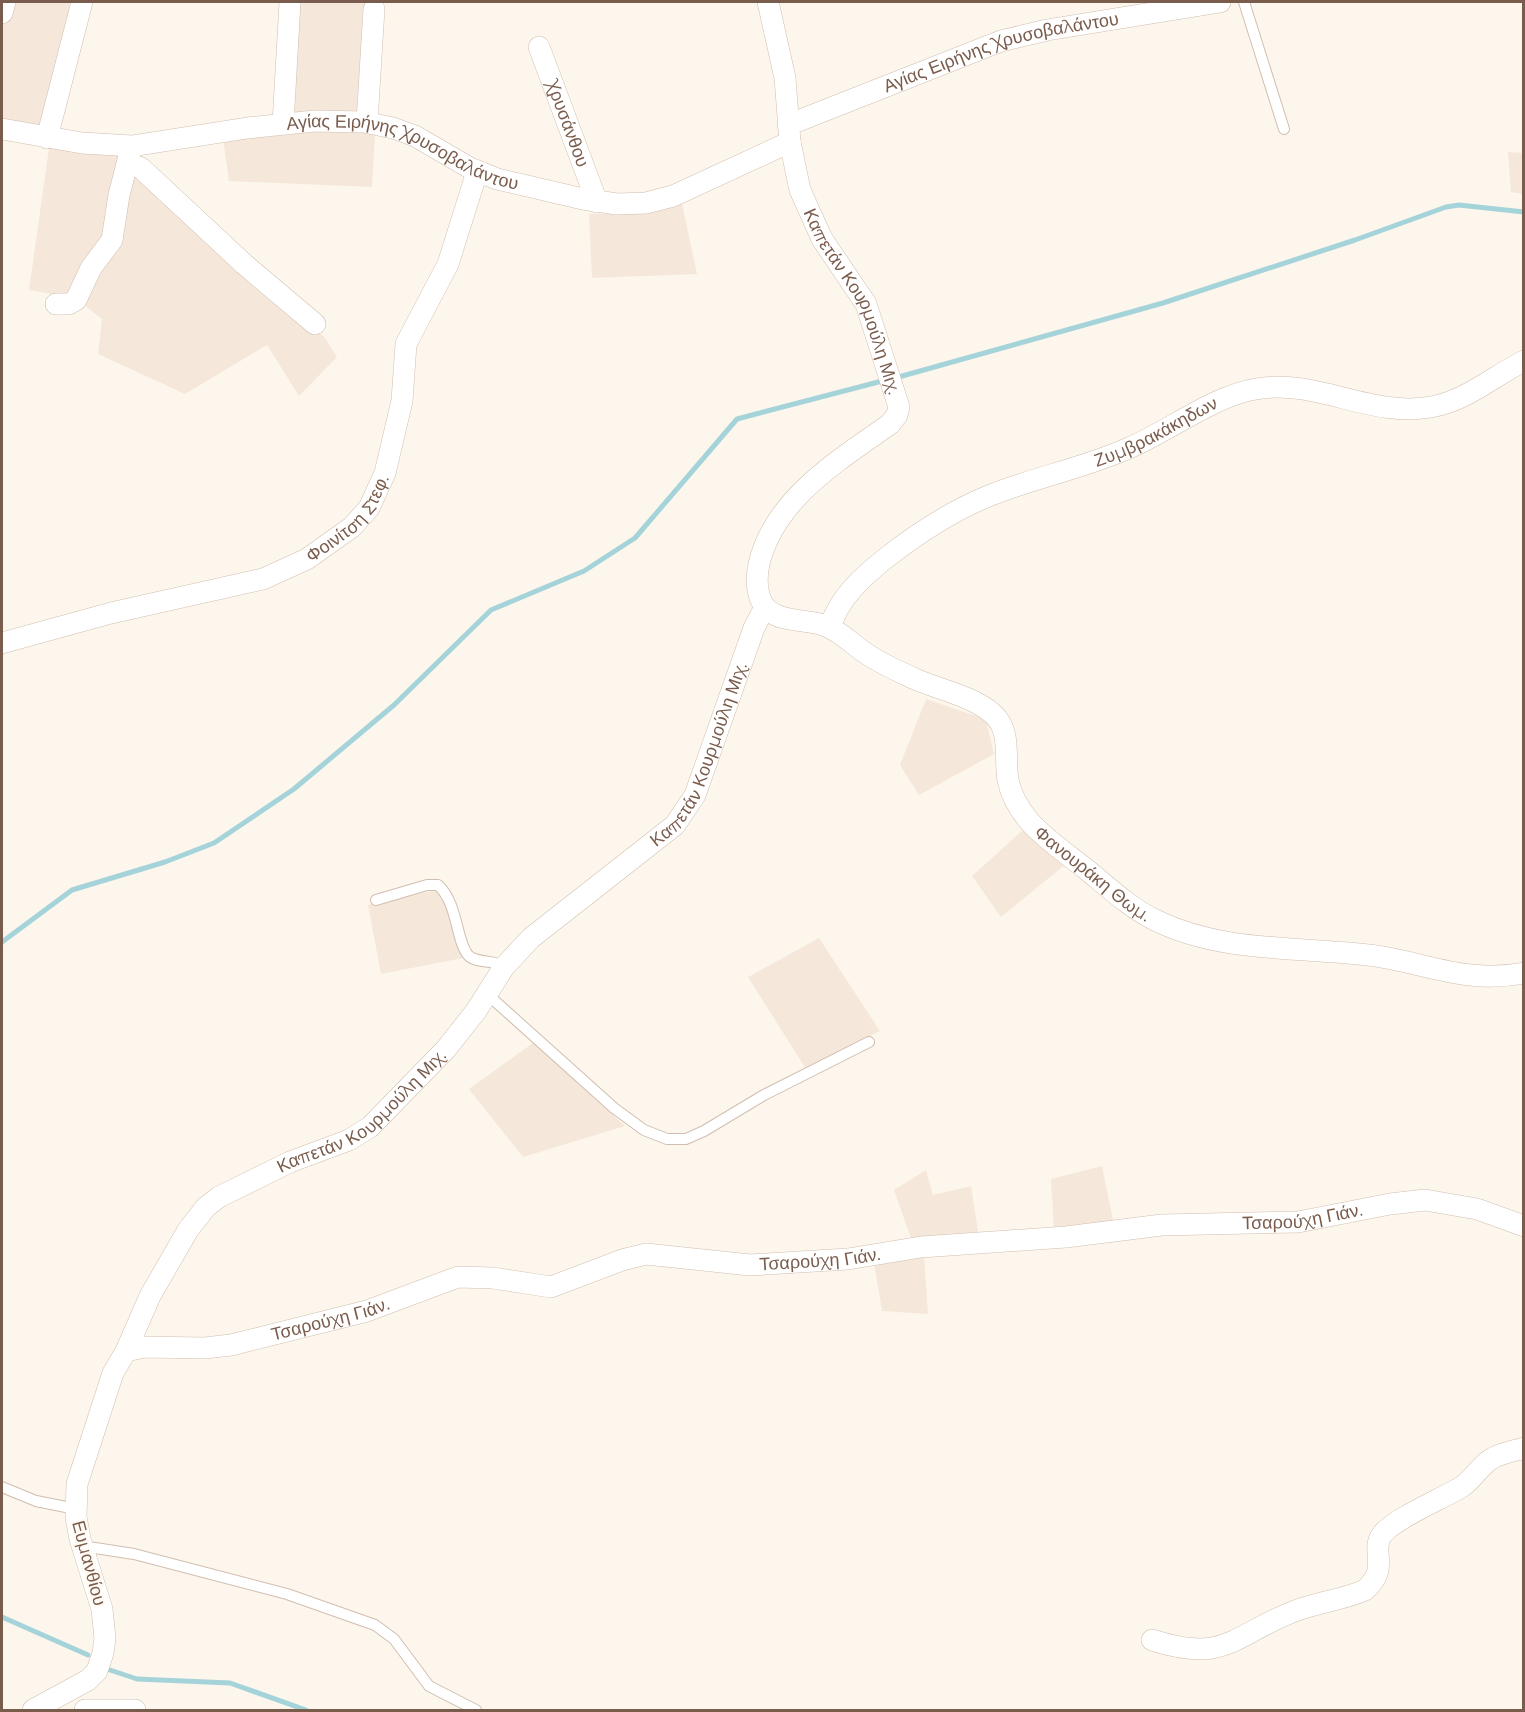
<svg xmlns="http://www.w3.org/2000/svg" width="1525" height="1712" font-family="Montserrat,sans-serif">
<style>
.residential{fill:#f5e8da}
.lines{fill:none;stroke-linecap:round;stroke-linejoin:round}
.stream{stroke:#a5d3da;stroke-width:5}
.lane-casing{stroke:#d1beb0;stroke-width:12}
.street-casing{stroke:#d1beb0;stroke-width:22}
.lane{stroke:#fff;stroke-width:10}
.street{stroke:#fff;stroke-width:21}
.labels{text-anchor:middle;stroke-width:4.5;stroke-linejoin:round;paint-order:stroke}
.street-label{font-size:18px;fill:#7a5c4d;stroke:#fffaf3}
</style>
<rect width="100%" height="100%" fill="#fdf6ec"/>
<g class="residential">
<path d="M 2,2 L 77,2 L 43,132 L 2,124 Z"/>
<path d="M 296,2 L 380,2 L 375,111 L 291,115 Z"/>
<path d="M 299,131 L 375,132 L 372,187 L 229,181 L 223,138 Z"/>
<path d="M 49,148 L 122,154 L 234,261 L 325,338 L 337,357 L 299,396 L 267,345 L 185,394 L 98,354 L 102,319 L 75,298 L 29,290 Z"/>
<path d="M 1508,152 L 1523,153 L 1523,194 L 1511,192 Z"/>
<path d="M 681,199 L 697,274 L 592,278 L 589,214 L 615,213 Z"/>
<path d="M 926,699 L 982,718 L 987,724 L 994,754 L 919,795 L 900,765 Z"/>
<path d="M 1023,830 L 1066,864 L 1001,917 L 972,876 Z"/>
<path d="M 432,891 L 441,892 L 457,930 L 463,958 L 381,974 L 368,905 Z"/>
<path d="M 819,938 L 880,1031 L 806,1069 L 748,977 Z"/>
<path d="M 533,1043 L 625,1126 L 523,1157 L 469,1089 Z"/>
<path d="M 1102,1166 L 1114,1225 L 1054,1231 L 1051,1179 Z"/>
<path d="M 926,1170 L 933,1195 L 971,1186 L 979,1237 L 912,1241 L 894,1190 Z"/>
<path d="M 924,1255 L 928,1314 L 882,1311 L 874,1263 Z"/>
</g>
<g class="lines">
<g class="stream">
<path d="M 895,378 L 1163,303 L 1355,240 L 1446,207 L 1459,205 L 1524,212"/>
<path d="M 2,942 L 72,890 L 165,862 L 214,843 L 294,789 L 394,705 L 491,610 L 584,571 L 635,538 L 737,419 L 886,380"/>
<path d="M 2,1617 L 88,1655"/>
<path d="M 107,1669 L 137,1679 L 230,1683 L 306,1710"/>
</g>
<g class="lane-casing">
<g id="lane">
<path d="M 1244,2 L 1284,129"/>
<path d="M 376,900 L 427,885 L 438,885 C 458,903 456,941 468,955 C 476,964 494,959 504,967"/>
<path d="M 487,994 L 614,1108 L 644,1130 L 667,1139 L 686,1139 L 704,1131 L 764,1095 L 869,1042"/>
<path d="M 2,1487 L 36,1501 L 76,1509"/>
<path d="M 82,1546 L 134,1554 L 287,1594 L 375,1625 L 394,1639 L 429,1686 L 476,1710"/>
</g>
</g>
<g class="street-casing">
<g id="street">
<path id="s1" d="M 768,2 L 785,78 L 790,142 L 800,190 L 822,239 L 866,304 L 899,407 L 897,415 L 890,424 C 839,460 774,499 759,564 C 756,578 756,597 766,608 C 779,623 809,619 826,626 C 841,632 851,643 864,652 C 879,663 898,671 915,679 C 940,690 973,696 993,714 C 1012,731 1004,758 1008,780 C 1011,795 1019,809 1029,821 C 1045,839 1067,854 1086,869 C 1108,887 1130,908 1155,920 C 1224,954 1303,946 1376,956 C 1429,964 1468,984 1524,973"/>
<path d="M 2,13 L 5,2"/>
<path id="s2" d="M 539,47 L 597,202"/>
<path d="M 367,122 L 374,9"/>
<path d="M 283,124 L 290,2"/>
<path id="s3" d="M 788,125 L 1001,41 L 1047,30 L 1220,2"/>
<path id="s4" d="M 2,129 L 82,143 L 132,146 L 247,128 L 315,121 L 364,122 L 393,128 L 415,136 L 470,168 L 497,179 L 583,199 L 617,204 L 646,203 L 673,196 L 790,142"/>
<path d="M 47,138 L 82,2"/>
<path d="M 128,163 L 141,168 L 244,264 L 315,324"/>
<path d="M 56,304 L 69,304 L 76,300 L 91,268 L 112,240 L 119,195 L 131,148"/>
<path id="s5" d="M 830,627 C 839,598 862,577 886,558 C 918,533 953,510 991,495 C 1036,477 1084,468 1129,448 C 1169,431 1213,396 1256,389 C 1315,378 1371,418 1431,407 C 1466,401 1492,377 1524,361"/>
<path id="s6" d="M 2,643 L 111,613 L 263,579 L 307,559 L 352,527 L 369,508 L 385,473 L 402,401 L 406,344 L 448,264 L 477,172"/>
<path id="s7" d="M 126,1351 L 144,1347 L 205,1348 L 231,1345 L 367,1311 L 458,1277 L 493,1278 L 551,1287 L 622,1260 L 646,1254 L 750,1265 L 848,1259 L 921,1247 L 1066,1237 L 1162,1225 L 1298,1222 L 1390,1204 L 1425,1200 L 1477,1209 L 1524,1226"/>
<path d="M 1152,1640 C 1227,1664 1232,1635 1295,1611 C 1318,1602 1343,1600 1365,1590 C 1390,1568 1371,1552 1381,1536 C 1392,1519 1444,1498 1463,1486 C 1474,1478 1482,1463 1493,1458 C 1502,1453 1514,1451 1524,1448"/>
<path id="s8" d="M 33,1710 L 88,1680 L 97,1671 L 103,1653 L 105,1638 L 102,1609 L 80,1539 L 76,1517 L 77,1484 L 113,1373 L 126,1351 L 150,1296 L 188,1230 L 206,1207 L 219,1197 L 290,1162 L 349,1140 L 370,1127 L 446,1049 L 476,1011 L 504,967 L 531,938 L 675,825 L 695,795 L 754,628 L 765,607"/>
<path d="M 85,1710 L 135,1710"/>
</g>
</g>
<use href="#lane" class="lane"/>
<use href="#street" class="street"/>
</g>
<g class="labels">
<g class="street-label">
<text dy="6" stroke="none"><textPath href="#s3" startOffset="226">Αγίας Ειρήνης Χρυσοβαλάντου</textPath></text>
<text dy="6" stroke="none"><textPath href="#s2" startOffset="82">Χρυσάνθου</textPath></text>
<text dy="6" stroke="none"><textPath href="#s4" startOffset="410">Αγίας Ειρήνης Χρυσοβαλάντου</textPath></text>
<text dy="6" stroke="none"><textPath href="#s1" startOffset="315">Καπετάν Κουρμούλη Μιχ.</textPath></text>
<text dy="6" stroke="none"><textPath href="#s5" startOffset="390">Ζυμβρακάκηδων</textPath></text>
<text dy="6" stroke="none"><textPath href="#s6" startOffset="376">Φοινίτση Στεφ.</textPath></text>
<text dy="6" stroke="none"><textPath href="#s8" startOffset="1264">Καπετάν Κουρμούλη Μιχ.</textPath></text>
<text dy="6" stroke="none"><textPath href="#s1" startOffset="1146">Φανουράκη Θωμ.</textPath></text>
<text dy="6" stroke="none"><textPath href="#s8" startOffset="760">Καπετάν Κουρμούλη Μιχ.</textPath></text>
<text dy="6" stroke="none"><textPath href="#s7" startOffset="1197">Τσαρούχη Γιάν.</textPath></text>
<text dy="6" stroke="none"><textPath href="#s7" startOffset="712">Τσαρούχη Γιάν.</textPath></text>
<text dy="6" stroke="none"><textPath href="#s7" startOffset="208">Τσαρούχη Γιάν.</textPath></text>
<text transform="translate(89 1563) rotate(75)" y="6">Ευμανθίου</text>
</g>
</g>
<rect width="1525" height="1712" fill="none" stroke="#7a5c4d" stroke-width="6"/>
</svg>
